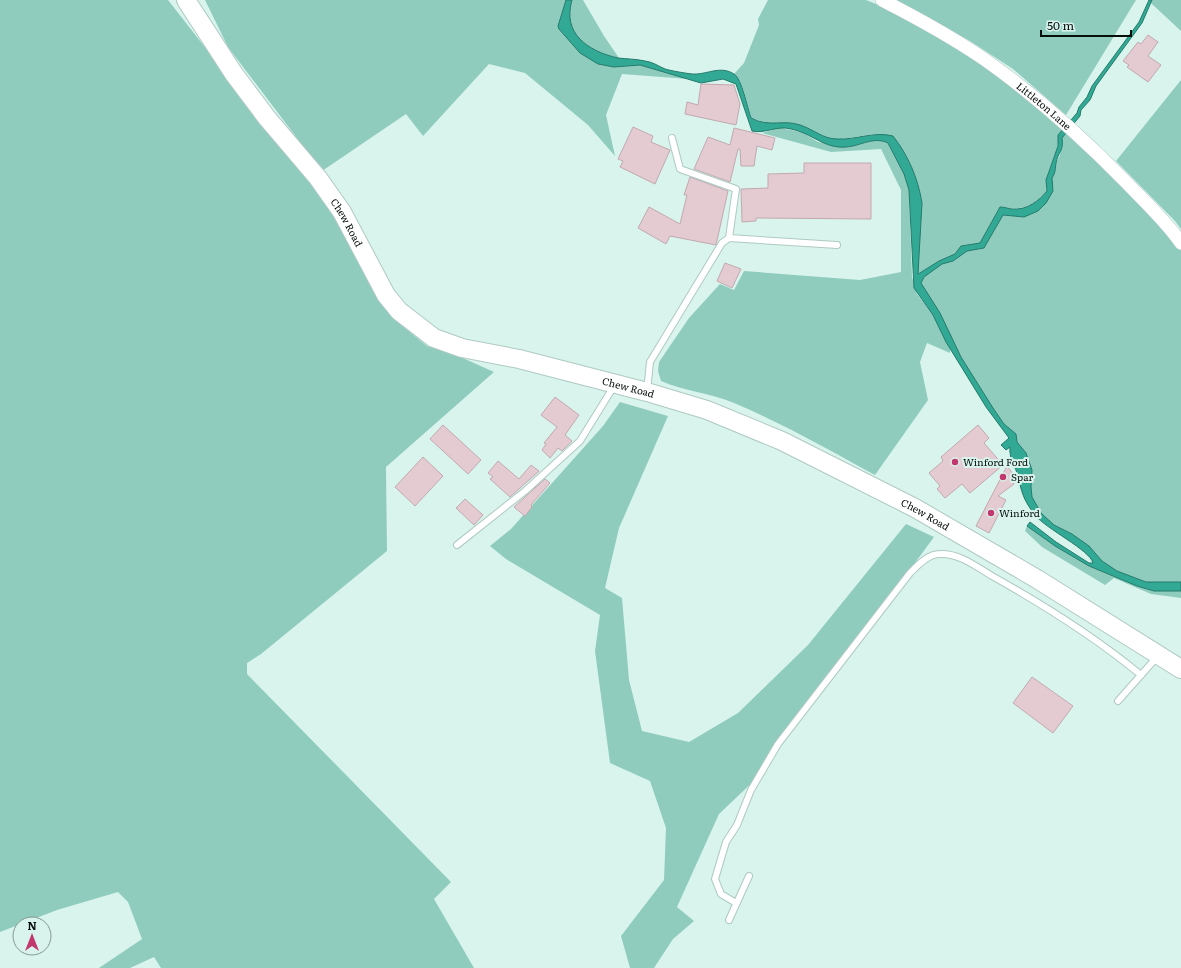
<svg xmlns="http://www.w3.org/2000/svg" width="1181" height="968" font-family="Literata,serif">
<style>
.green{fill:#8fccbe}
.water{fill:#31a994;stroke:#247a6b}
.building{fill:#e4cbd1;stroke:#c2a9af}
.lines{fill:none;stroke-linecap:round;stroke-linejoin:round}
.service-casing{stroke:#afc9c3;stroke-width:8}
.minor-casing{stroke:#afc9c3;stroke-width:14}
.secondary-casing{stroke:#afc9c3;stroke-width:20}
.service{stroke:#fff;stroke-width:6}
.minor{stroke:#fff;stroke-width:13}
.secondary{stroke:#fff;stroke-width:18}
.poi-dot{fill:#c2376d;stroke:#d9f4ed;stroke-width:1.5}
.labels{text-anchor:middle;stroke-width:4;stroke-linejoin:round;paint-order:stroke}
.street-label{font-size:10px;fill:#060e0c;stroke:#d9f4ed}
.poi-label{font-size:10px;fill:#060e0c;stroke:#d9f4ed;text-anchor:start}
</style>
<rect width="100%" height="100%" fill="#d9f4ed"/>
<g class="green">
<path d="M 0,0 L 168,0 L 222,69 L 240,97 L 286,155 L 319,193 L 341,227 L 367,280 L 394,319 L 427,346 L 456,355 L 494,372 L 386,467 L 387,551 L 261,654 L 247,663 L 247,674 L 451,882 L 434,899 L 474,968 L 161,968 L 154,957 L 130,968 L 99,968 L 142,939 L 128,902 L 118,892 L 57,910 L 0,932 Z"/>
<path d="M 205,0 L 566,0 L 560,19 L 559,29 L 598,64 L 614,67 L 640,65 L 688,79 L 622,74 L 606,115 L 615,156 L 588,125 L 525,73 L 489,64 L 423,136 L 406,114 L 322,171 L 228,47 Z"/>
<path d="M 572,0 L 583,0 L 604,36 L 619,58 C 589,50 561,36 572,0 Z"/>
<path d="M 768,0 L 866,0 L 881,6 L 933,34 L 992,72 L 1063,128 C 1057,136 1060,143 1056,152 C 1052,164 1044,178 1047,191 C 1035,206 1021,211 1002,207 L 998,210 L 980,243 L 961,246 L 955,254 L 939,261 L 917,274 L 922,203 L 915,175 L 907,157 L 898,143 L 874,134 L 843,139 L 829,139 L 791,123 L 770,124 L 751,118 C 747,106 744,82 734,74 L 744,63 L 759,25 L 758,19 Z"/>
<path d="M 896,0 L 1136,0 L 1066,115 L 1013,69 L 970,41 Z"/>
<path d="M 1148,0 L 1181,0 L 1181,31 L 1152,4 Z"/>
<path d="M 1181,80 L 1181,229 L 1175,221 L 1116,161 Z"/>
<path d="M 780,128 L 802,132 L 818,142 L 849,147 L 877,139 L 888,143 L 904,174 L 909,190 L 912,277 L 917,294 L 933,315 L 950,349 L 950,353 L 927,343 L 920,362 L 928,400 L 875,475 C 829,450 782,423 734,403 C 710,393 684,391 661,381 L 658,371 L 659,362 L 689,318 L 720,284 L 734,290 L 744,271 L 860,280 L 901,272 L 901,190 L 881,149 L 831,152 L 762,133 Z"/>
<path d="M 1068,131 L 1107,167 L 1181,249 L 1181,582 L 1146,582 L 1117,571 L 1102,561 L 1089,546 L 1072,534 L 1054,525 L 1041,513 L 1032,498 L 1031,487 L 1032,470 L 1026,453 L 1017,443 L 1016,434 L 1004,424 L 993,408 L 961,357 L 921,283 L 924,277 L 941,264 L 953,261 L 967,251 L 984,248 L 1003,215 L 1024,217 L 1053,191 L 1052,178 L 1055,173 L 1056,163 L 1060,155 L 1062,138 Z"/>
<path d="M 620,402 L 668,416 L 619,528 L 605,588 L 622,598 L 629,680 L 642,731 L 689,742 L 738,713 L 808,645 L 906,524 L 934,537 L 758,777 L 719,814 L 677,907 L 694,921 L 673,939 L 654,968 L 630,968 L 621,936 L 664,880 L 666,828 L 650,781 L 610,763 L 595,651 L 600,615 L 506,559 L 490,546 L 511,529 L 603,426 Z"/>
<path d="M 1027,526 L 1055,546 L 1089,566 L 1137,586 L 1154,591 L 1181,591 L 1181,598 L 1151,594 L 1114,578 L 1105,585 L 1042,547 L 1025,531 Z"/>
</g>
<path class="water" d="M 566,0 L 572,0 C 562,34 588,51 618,58 C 627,59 636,59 645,61 C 653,62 658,66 665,69 C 672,71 684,73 692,74 C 707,75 720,65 734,74 C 742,79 747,107 751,118 C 770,128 783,119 800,125 C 813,129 823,139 837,139 C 857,140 873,131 893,136 C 908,155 918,178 922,203 L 918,274 L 939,261 L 955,254 L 961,246 L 980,243 L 1000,207 C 1005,207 1009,209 1013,209 C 1027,210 1039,201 1047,191 L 1046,180 L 1058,146 L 1058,135 L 1077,113 L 1079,107 L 1087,97 L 1092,86 L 1139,22 L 1149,0 L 1152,0 L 1142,23 L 1096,86 L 1090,100 L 1081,110 L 1080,116 L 1062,138 C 1064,151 1058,152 1056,163 C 1055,169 1056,172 1052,178 L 1053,191 L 1046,203 L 1038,211 L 1024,217 L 1003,215 L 984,248 L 967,251 L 953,261 L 942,264 L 924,277 L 921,283 L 940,313 L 961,357 L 993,408 L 1004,424 L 1016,434 L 1017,442 L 1026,453 L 1032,470 L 1031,487 L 1032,497 L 1041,513 L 1054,525 L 1072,534 L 1089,546 L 1102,561 L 1117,571 L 1146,582 L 1181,582 L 1181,591 L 1154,591 L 1137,586 L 1089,566 L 1055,546 L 1027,526 L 1030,522 L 1056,542 L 1089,563 L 1093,563 C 1090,550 1046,529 1035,515 C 1022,498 1022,492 1017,473 C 1014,464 1009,458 1010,447 L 1006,450 L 1001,445 L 1009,438 L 986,407 L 946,342 L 933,315 L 914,288 L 909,190 L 904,174 L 888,143 C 873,136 861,146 846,147 C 824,149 812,133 791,129 C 777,125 766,134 752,131 L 736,84 L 723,79 L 701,83 L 640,65 L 614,67 L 598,64 L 580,53 L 559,29 L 558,26 Z"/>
<g class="building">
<path d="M 1148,35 L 1158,42 L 1148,56 L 1161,65 L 1148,82 L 1127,67 L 1129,65 L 1123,61 L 1138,42 L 1141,44 Z"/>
<path d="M 701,84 L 734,85 L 740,104 L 736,125 L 685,114 L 687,102 L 698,105 Z"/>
<path d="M 633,127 L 653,136 L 651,142 L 670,150 L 655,184 L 620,167 L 623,161 L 618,159 Z"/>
<path d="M 734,128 L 775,138 L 772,150 L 757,146 L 754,166 L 741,166 L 740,149 L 738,149 L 730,182 L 694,169 L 708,137 L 730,145 Z"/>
<path d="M 804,163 L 871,163 L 871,219 L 756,218 L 756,221 L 742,222 L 741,189 L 768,188 L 768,174 L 804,173 Z"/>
<path d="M 690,177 L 728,191 L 716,245 L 670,236 L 666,244 L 638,228 L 649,207 L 680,224 L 687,195 L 684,195 Z"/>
<path d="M 725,263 L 741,269 L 732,288 L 717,281 Z"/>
<path d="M 555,397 L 579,415 L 565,435 L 572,441 L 562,451 L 558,448 L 550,458 L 542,450 L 546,444 L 544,443 L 557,427 L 541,415 Z"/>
<path d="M 443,425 L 481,460 L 468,474 L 430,439 Z"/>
<path d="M 978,425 L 989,438 L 984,443 L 1003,465 L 970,493 L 962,484 L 945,498 L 937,489 L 940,486 L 929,473 L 943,461 L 941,457 Z"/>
<path d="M 423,457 L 443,476 L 415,506 L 395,487 Z"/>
<path d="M 498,461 L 519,479 L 531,465 L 539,471 L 510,497 L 490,479 L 493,477 L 488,473 Z"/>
<path d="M 1007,466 L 1014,475 L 1014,484 L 998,496 L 1006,500 L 989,533 L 976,526 Z"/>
<path d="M 545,479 L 550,483 L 531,505 L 532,507 L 525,516 L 514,507 Z"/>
<path d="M 465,499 L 483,515 L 474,525 L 456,508 Z"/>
<path d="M 1032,677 L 1073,706 L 1053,733 L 1013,703 Z"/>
</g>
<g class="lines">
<g class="service-casing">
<g id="service">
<path d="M 672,138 L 680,169 L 736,189 L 729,238"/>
<path d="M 647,391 L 650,362 L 722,243 L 729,238 L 837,245"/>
<path d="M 457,545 L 525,491 L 580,441 L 614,386"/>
<path d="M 1118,701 L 1157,657"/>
<path d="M 736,903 L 721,894 L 715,879 L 726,842 L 737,825 L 751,790 L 778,744 L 910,573 C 918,565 928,554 940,554 C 959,553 977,567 992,576 C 1044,605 1095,637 1141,675"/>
<path d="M 729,920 L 749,876"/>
</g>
</g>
<g class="minor-casing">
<g id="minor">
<path id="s1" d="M 882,0 C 917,18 952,37 984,59 C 1035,95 1083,138 1126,182 C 1145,202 1166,221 1181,243"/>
</g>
</g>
<g class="secondary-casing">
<g id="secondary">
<path id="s2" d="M 186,0 L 234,74 L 267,118 L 318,178 L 342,212 L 386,295 L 399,311 L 434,338 L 462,348 L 519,359 L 647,392 L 707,410 L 782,441 L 915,508 L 1037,579 L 1181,669"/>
</g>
</g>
<use href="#service" class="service"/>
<use href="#minor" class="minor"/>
<use href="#secondary" class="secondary"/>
</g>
<g class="poi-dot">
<circle cx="955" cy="462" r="4"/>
<circle cx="1003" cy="477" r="4"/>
<circle cx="991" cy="513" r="4"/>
</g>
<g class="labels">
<g class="street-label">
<text dy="4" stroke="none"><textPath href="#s1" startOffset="194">Littleton Lane</textPath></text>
<text dy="4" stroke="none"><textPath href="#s2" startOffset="275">Chew Road</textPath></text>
<text dy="4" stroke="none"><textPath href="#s2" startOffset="623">Chew Road</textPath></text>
<text dy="4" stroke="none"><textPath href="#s2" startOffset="947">Chew Road</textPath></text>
</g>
<g class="poi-label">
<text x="963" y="466">Winford Ford</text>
<text x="1011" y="481">Spar</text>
<text x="999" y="517">Winford</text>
</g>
</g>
<g transform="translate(32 936)"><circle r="19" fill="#d9f4ed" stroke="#859893"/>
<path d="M0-3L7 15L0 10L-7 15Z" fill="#c2376d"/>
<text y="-6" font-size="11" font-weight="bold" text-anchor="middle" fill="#060e0c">N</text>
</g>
<path d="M1041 30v6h90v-6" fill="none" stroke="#060e0c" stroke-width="2"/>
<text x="1047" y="30" font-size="12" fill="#060e0c" stroke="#d9f4ed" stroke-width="3" paint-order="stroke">50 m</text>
</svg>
